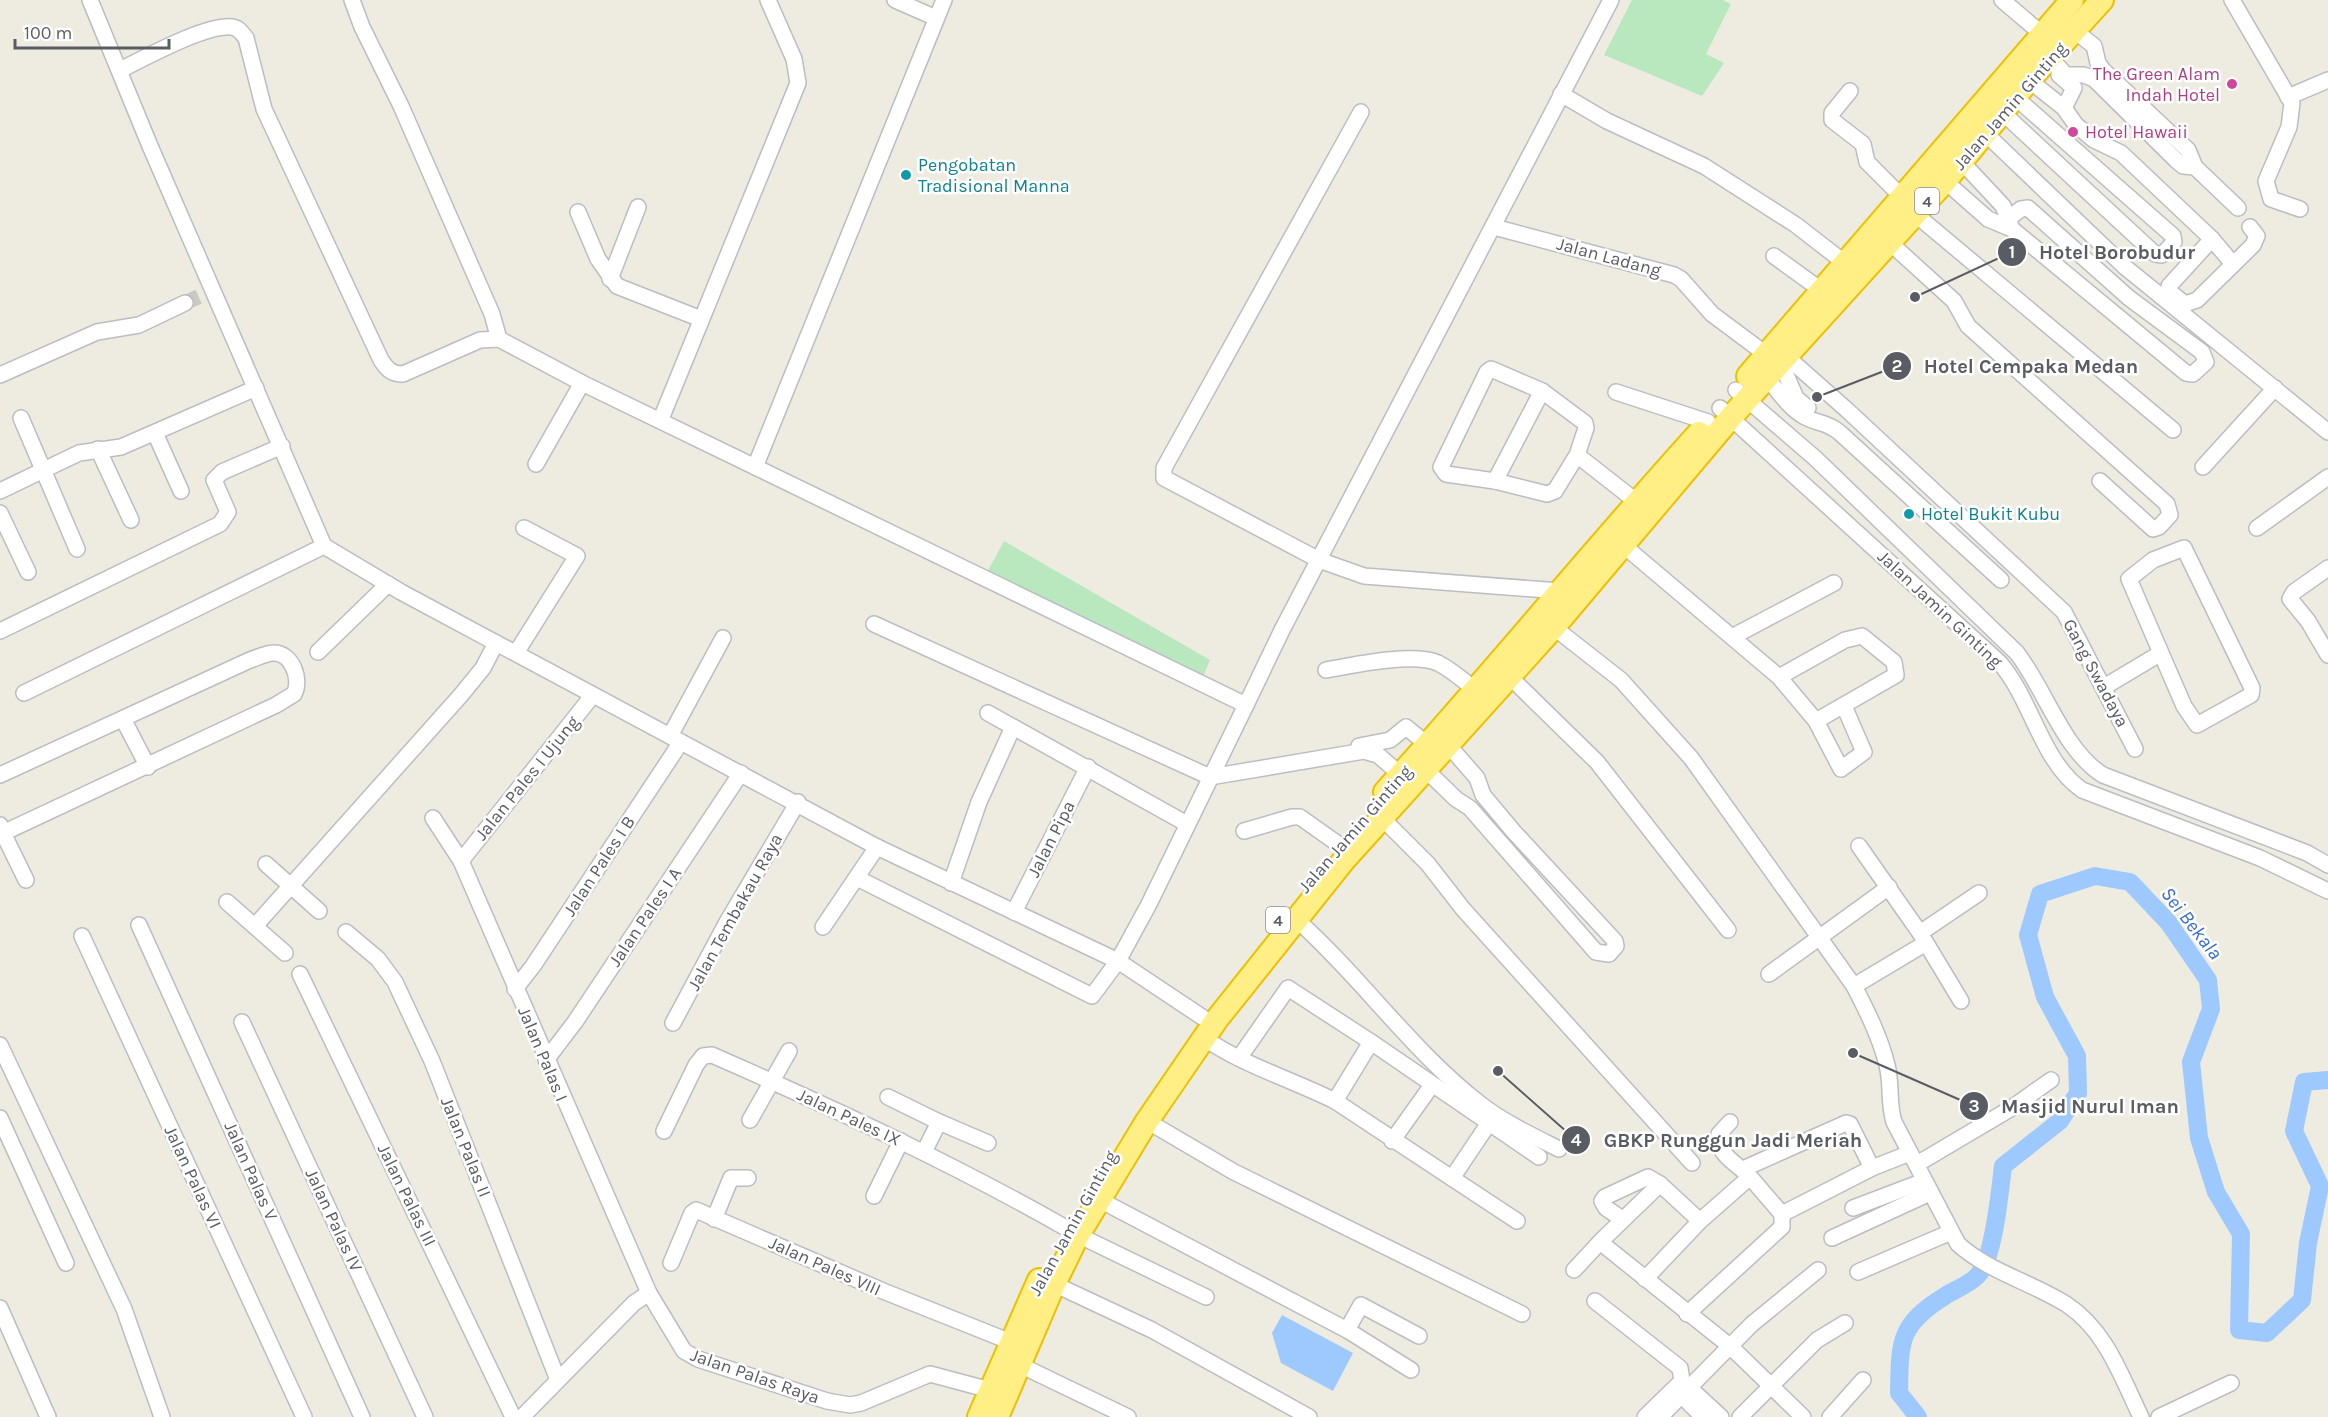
<svg xmlns="http://www.w3.org/2000/svg" width="2328" height="1417" font-family="Karla,sans-serif">
<style>
.green{fill:#b9e8bf}
.water{fill:#9ec9ff}
.lines{fill:none;stroke-linecap:round;stroke-linejoin:round}
.river{stroke:#9ec9ff;stroke-width:18}
.minor-tunnel{stroke:#c9c8c1;stroke-width:15;stroke-dasharray:15 8;stroke-linecap:butt}
.minor-casing{stroke:#bbbdc3;stroke-width:18}
.highway-casing{stroke:#edc000;stroke-width:26}
.minor{stroke:#fff;stroke-width:15}
.highway{stroke:#ffef85;stroke-width:22}
.hotel-dot{fill:#d1479c;stroke:#fff;stroke-width:2}
.culture-dot{fill:#0f9aa8;stroke:#fff;stroke-width:2}
.labels{text-anchor:middle;stroke-width:5;stroke-linejoin:round;paint-order:stroke}
.shield{fill:#fff;stroke:#8b8d92;stroke-width:1.5}
.shield-label{font-size:16px;font-weight:bold;fill:#595c63}
.hotel-label{font-size:18px;fill:#b23c85;stroke:#fff;text-anchor:end}
.street-label{font-size:18px;fill:#595c63;stroke:#fff}
.culture-label{font-size:18px;fill:#0d838f;stroke:#fff;text-anchor:start}
.water-label{font-size:20px;font-style:italic;fill:#366ecd;stroke:#fff}
.leader{fill:none;stroke:#595c63;stroke-width:2}
.callout-dot{fill:#595c63;stroke:#fff;stroke-width:2}
.mark-label{font-size:18px;text-anchor:middle;font-weight:bold;fill:#fff}
.callout-label{font-size:20px;text-anchor:middle;font-weight:bold;fill:#595c63;stroke:#fff;stroke-width:5;stroke-linejoin:round;paint-order:stroke}
</style>
<rect width="100%" height="100%" fill="#eeece0"/>
<g class="green">
<path d="M 1632,0 L 1723,0 L 1731,4 L 1706,54 L 1724,63 L 1702,96 L 1604,55 Z"/>
<path d="M 1004,541 L 1210,660 L 1202,679 L 985,576 Z"/>
</g>
<path class="water" d="M 1282,1315 L 1353,1353 L 1333,1391 L 1281,1363 L 1272,1333 Z"/>
<g class="lines">
<path class="river" d="M 1918,1417 L 1899,1393 C 1900,1342 1898,1325 1945,1296 C 1954,1290 1968,1285 1976,1277 C 1994,1263 2000,1189 2003,1166 L 2060,1121 L 2078,1093 L 2077,1056 L 2045,997 L 2028,935 L 2040,894 L 2095,876 L 2130,882 L 2168,922 L 2208,980 L 2211,1009 L 2191,1062 L 2199,1138 L 2216,1192 L 2241,1234 L 2239,1330 L 2267,1333 L 2302,1300 L 2308,1243 L 2320,1186 L 2294,1131 L 2304,1082 L 2328,1080"/>
<path class="minor-tunnel" d="M 185,303 L 200,296"/>
<g class="minor-casing">
<g id="minor">
<path d="M 90,0 L 150,146 L 324,546 L 401,592 L 877,847 L 1118,961 L 1202,1017"/>
<path d="M 352,0 L 362,27 L 401,106 L 492,314 L 499,339"/>
<path d="M 895,0 L 936,18"/>
<path d="M 2002,0 L 2042,34"/>
<path d="M 2232,0 L 2292,103 L 2289,127 L 2266,181 L 2271,199 L 2300,209"/>
<path d="M 2075,31 L 2094,46 L 2098,63 L 2103,70 L 2188,150 L 2195,167 L 2238,208"/>
<path d="M 2050,58 L 2066,75 L 2084,75 L 2094,79 L 2176,160 L 2183,166 L 2195,167"/>
<path d="M 120,70 C 145,58 206,24 232,27 C 239,28 242,33 246,38 L 264,109 L 381,360 C 387,369 391,374 403,374 L 480,340 L 499,339 L 582,383 L 1246,705 L 1282,630 L 1611,0"/>
<path d="M 2059,75 L 2074,88 L 2064,108"/>
<path d="M 2029,80 L 2064,108 L 2076,125 L 2094,140 L 2121,153 L 2212,239 L 2233,264"/>
<path d="M 1850,91 L 1832,113 L 1832,120 L 1863,144 L 1867,162 L 1901,196"/>
<path d="M 1561,94 L 1607,121 L 1704,166 L 1796,225 L 1845,263"/>
<path d="M 2288,97 L 2328,80"/>
<path d="M 1361,112 L 1164,468 L 1164,478 L 1319,560 L 1364,576 L 1560,591"/>
<path d="M 2003,113 L 2155,254 L 2162,255 L 2174,242 L 2173,236 L 2015,97"/>
<path d="M 1986,134 L 2125,267 L 2328,432"/>
<path d="M 1962,162 L 2003,206 L 2011,226"/>
<path d="M 1945,181 L 1988,219 L 2012,229 L 2186,373 L 2193,374 L 2206,362 L 2202,352 L 2129,298 L 2028,208 L 2021,209 L 2009,218"/>
<path d="M 578,212 L 598,259 L 617,286 L 701,319"/>
<path d="M 1915,214 L 2173,430"/>
<path d="M 1494,227 L 1674,275 L 1681,279 L 1712,314 L 1767,355"/>
<path d="M 2212,239 L 2169,286 L 2170,292 L 2185,304 L 2197,300 L 2253,245 L 2257,236 L 2250,227"/>
<path d="M 1888,241 L 1954,301 L 1968,326 L 2167,504 L 2170,515 L 2159,527 L 2153,529 L 2100,481"/>
<path d="M 1774,256 L 1821,290"/>
<path d="M 610,279 L 638,207"/>
<path d="M 1787,357 L 1847,410 L 2064,612 L 2135,749"/>
<path d="M 1781,363 L 1796,398 L 1808,408"/>
<path d="M 0,375 L 97,332 L 139,325 L 185,303"/>
<path d="M 1767,378 C 1779,392 1789,408 1805,417 C 1818,424 1825,421 1839,432 L 2001,580"/>
<path d="M 1736,390 L 1815,458 L 2017,653 C 2046,691 2064,751 2103,775 L 2307,853 L 2328,865"/>
<path d="M 1616,392 L 1708,422"/>
<path d="M 1720,408 L 2000,663 C 2033,702 2041,761 2082,790 L 2260,858 L 2328,891"/>
<path d="M 21,418 L 77,549"/>
<path d="M 661,419 L 798,83 L 794,59 L 768,0"/>
<path d="M 155,433 L 181,491"/>
<path d="M 98,449 L 131,520"/>
<path d="M 1577,455 L 1586,428 L 1585,423 L 1542,391 L 1491,369 L 1487,372 L 1441,467 L 1446,474 L 1495,481 L 1547,494 L 1555,491 L 1577,455 L 1637,502"/>
<path d="M 536,464 L 582,383"/>
<path d="M 755,467 L 944,0"/>
<path d="M 2203,467 L 2275,388"/>
<path d="M 1495,481 L 1542,391"/>
<path d="M 0,491 L 79,453 L 121,447 L 256,388"/>
<path d="M 0,513 L 28,572"/>
<path d="M 2257,528 L 2328,477"/>
<path d="M 1623,545 L 1779,677"/>
<path d="M 2328,568 L 2294,592 L 2290,599 L 2308,621 L 2328,655"/>
<path d="M 1547,622 L 1621,680 L 1691,758 L 1854,986 C 1867,1011 1880,1037 1887,1065 C 1892,1084 1888,1103 1894,1122 L 1958,1244 C 1989,1272 2031,1282 2066,1304 C 2106,1330 2121,1376 2141,1417"/>
<path d="M 874,624 L 1210,777 L 1364,751 L 1378,755 L 1401,775"/>
<path d="M 0,631 L 220,524 L 228,512 L 214,480 L 222,472 L 282,446"/>
<path d="M 1732,637 L 1834,583"/>
<path d="M 318,652 L 388,584"/>
<path d="M 516,653 L 577,556 L 524,528"/>
<path d="M 1326,670 C 1353,665 1414,652 1438,663 C 1452,670 1465,682 1477,691"/>
<path d="M 1510,677 L 1597,762 L 1728,930"/>
<path d="M 2104,687 L 2161,653 L 2129,579 L 2153,560 L 2184,548 L 2252,688 L 2251,695 L 2197,725 L 2184,706 L 2161,653"/>
<path d="M 24,693 L 324,546"/>
<path d="M 988,713 L 1187,824"/>
<path d="M 123,719 L 148,767"/>
<path d="M 1816,721 L 1896,675 L 1894,662 L 1862,636 L 1845,640 L 1779,677 L 1816,721 L 1841,769 L 1864,752 L 1844,706"/>
<path d="M 670,736 L 723,638"/>
<path d="M 1359,746 L 1390,740 L 1406,727 L 1428,745"/>
<path d="M 1427,771 L 1456,799 L 1470,808 L 1596,952 L 1609,954 L 1616,946 L 1615,941 L 1514,832 L 1483,795 L 1477,778 L 1449,746"/>
<path d="M 0,775 L 250,660 C 257,658 266,653 273,653 C 292,652 302,680 294,694 L 276,705 L 3,833 L 0,825"/>
<path d="M 433,818 L 461,861 L 649,1293"/>
<path d="M 1382,818 L 1428,864 L 1463,909 L 1692,1163"/>
<path d="M 1244,831 L 1292,817 L 1300,817 L 1338,844"/>
<path d="M 3,833 L 26,880"/>
<path d="M 1859,846 L 1920,933 L 1961,1001"/>
<path d="M 461,861 L 593,695"/>
<path d="M 266,864 L 319,911"/>
<path d="M 857,878 L 1092,996 L 1118,961 L 1149,904 L 1246,705"/>
<path d="M 951,883 L 979,802 L 1013,727"/>
<path d="M 227,902 L 285,953"/>
<path d="M 1014,912 L 1088,767"/>
<path d="M 1297,920 C 1361,977 1411,1050 1479,1103 C 1503,1122 1531,1135 1559,1149"/>
<path d="M 139,925 L 362,1417"/>
<path d="M 255,926 L 461,695 L 483,668 L 496,643"/>
<path d="M 823,927 L 877,847"/>
<path d="M 346,932 L 378,959 L 395,982 L 432,1061 L 558,1380"/>
<path d="M 1920,933 L 1979,893"/>
<path d="M 82,936 L 304,1417"/>
<path d="M 300,974 L 513,1417"/>
<path d="M 1769,974 L 1889,887"/>
<path d="M 1854,986 L 1926,943"/>
<path d="M 515,989 L 533,966 L 681,742"/>
<path d="M 242,1022 L 425,1417"/>
<path d="M 673,1023 L 727,922 L 798,802"/>
<path d="M 1204,1038 C 1245,1066 1291,1079 1335,1101 L 1517,1221"/>
<path d="M 0,1045 L 124,1309 L 162,1417"/>
<path d="M 1239,1058 L 1288,988 L 1371,1042 L 1539,1157"/>
<path d="M 546,1060 L 575,1022 L 741,773"/>
<path d="M 888,1097 L 939,1122"/>
<path d="M 1335,1101 L 1371,1042"/>
<path d="M 0,1118 L 66,1263"/>
<path d="M 750,1120 L 789,1051"/>
<path d="M 1147,1121 L 1234,1172 L 1522,1314"/>
<path d="M 1730,1122 L 1719,1134 C 1715,1153 1736,1163 1748,1175"/>
<path d="M 664,1131 L 696,1065 L 703,1056 L 712,1055 C 833,1108 952,1163 1066,1228"/>
<path d="M 1392,1141 L 1432,1085"/>
<path d="M 924,1152 L 939,1122 L 988,1143"/>
<path d="M 1917,1164 L 2010,1109 L 2051,1080"/>
<path d="M 1743,1169 L 1846,1123 L 1850,1124 L 1872,1168"/>
<path d="M 1452,1178 L 1489,1123"/>
<path d="M 1660,1184 L 1600,1242 L 1731,1347 L 1803,1417"/>
<path d="M 874,1196 L 901,1141"/>
<path d="M 1100,1200 L 1347,1330 L 1411,1370"/>
<path d="M 1853,1208 L 1924,1181"/>
<path d="M 714,1219 L 731,1178 L 748,1178"/>
<path d="M 1622,1219 L 1606,1208 L 1602,1201 L 1605,1197 L 1648,1177 L 1660,1184 L 1700,1221"/>
<path d="M 1078,1235 L 1206,1297"/>
<path d="M 1832,1238 L 1930,1193"/>
<path d="M 671,1263 L 692,1213 L 696,1210 L 883,1291 L 1011,1342"/>
<path d="M 1574,1270 L 1600,1242"/>
<path d="M 1858,1272 L 1951,1232"/>
<path d="M 1645,1279 L 1700,1221 L 1750,1177 L 1782,1214"/>
<path d="M 1054,1284 L 1152,1330 L 1309,1417"/>
<path d="M 1595,1301 L 1680,1368 L 1682,1381 L 1645,1417"/>
<path d="M 0,1308 L 48,1417"/>
<path d="M 1687,1314 L 1782,1227 L 1782,1214 L 1872,1168 L 1910,1153"/>
<path d="M 1347,1330 L 1361,1305 L 1419,1336"/>
<path d="M 1020,1365 L 1128,1417"/>
<path d="M 1684,1383 L 1721,1417"/>
<path d="M 1675,1389 L 1703,1417"/>
<path d="M 522,1417 L 634,1303 L 649,1293 L 684,1351 L 698,1359 L 827,1401 L 850,1405 L 861,1403 L 930,1374 L 990,1390"/>
<path d="M 1660,1417 L 1752,1324 L 1818,1270"/>
<path d="M 1740,1417 L 1817,1340 L 1845,1323"/>
<path d="M 1830,1417 L 1863,1380"/>
<path d="M 2159,1417 L 2231,1383"/>
</g>
</g>
<g class="highway-casing">
<g id="highway">
<path d="M 1748,376 L 2072,0"/>
<path d="M 1385,792 C 1492,674 1592,551 1699,433"/>
<path d="M 979,1417 L 1039,1280"/>
<path d="M 997,1417 L 1054,1284 L 1078,1235 L 1147,1121 L 1217,1019 L 1344,860 L 1553,628 L 1731,417 L 1945,181 L 2029,80 L 2102,0"/>
</g>
</g>
<use href="#minor" class="minor"/>
<use href="#highway" class="highway"/>
</g>
<g class="hotel-dot">
<circle cx="2232" cy="84" r="6"/>
<circle cx="2073" cy="132" r="6"/>
</g>
<g class="culture-dot">
<circle cx="906" cy="175" r="6"/>
<circle cx="1909" cy="514" r="6"/>
</g>
<g class="labels">
<g class="shield">
<rect x="1915" y="188" width="24" height="26" rx="4.5"/>
<rect x="1266" y="907" width="24" height="26" rx="4.5"/>
</g>
<g class="shield-label">
<text x="1927" y="207">4</text>
<text x="1278" y="926">4</text>
</g>
<g class="hotel-label">
<text x="2220" y="80">The Green Alam<tspan x="2220" dy="21">Indah Hotel</tspan></text>
<text x="2085" y="138" text-anchor="start">Hotel Hawaii</text>
</g>
<g class="street-label">
<text transform="translate(2010 106) rotate(-49)" y="6">Jalan Jamin Ginting</text>
<text transform="translate(1609 257) rotate(15)" y="6">Jalan Ladang</text>
<text transform="translate(1940 609) rotate(43)" y="6">Jalan Jamin Ginting</text>
<text transform="translate(2096 673) rotate(62)" y="6">Gang Swadaya</text>
<text transform="translate(527 778) rotate(-51)" y="6">Jalan Pales I Ujung</text>
<text transform="translate(1355 829) rotate(-49)" y="6">Jalan Jamin Ginting</text>
<text transform="translate(1051 839) rotate(-63)" y="6">Jalan Pipa</text>
<text transform="translate(599 866) rotate(-57)" y="6">Jalan Pales I B</text>
<text transform="translate(735 912) rotate(-61)" y="6">Jalan Tembakau Raya</text>
<text transform="translate(645 917) rotate(-56)" y="6">Jalan Pales I A</text>
<text transform="translate(543 1054) rotate(67)" y="6">Jalan Palas I</text>
<text transform="translate(849 1117) rotate(25)" y="6">Jalan Pales IX</text>
<text transform="translate(466 1147) rotate(68)" y="6">Jalan Palas II</text>
<text transform="translate(251 1171) rotate(66)" y="6">Jalan Palas V</text>
<text transform="translate(193 1177) rotate(65)" y="6">Jalan Palas VI</text>
<text transform="translate(407 1195) rotate(64)" y="6">Jalan Palas III</text>
<text transform="translate(334 1220) rotate(65)" y="6">Jalan Palas IV</text>
<text transform="translate(1073 1223) rotate(-61)" y="6">Jalan Jamin Ginting</text>
<text transform="translate(825 1266) rotate(24)" y="6">Jalan Pales VIII</text>
<text transform="translate(755 1376) rotate(19)" y="6">Jalan Palas Raya</text>
</g>
<g class="culture-label">
<text x="918" y="171">Pengobatan<tspan x="918" dy="21">Tradisional Manna</tspan></text>
<text x="1921" y="520">Hotel Bukit Kubu</text>
</g>
<g class="water-label">
<text transform="translate(2192 923) rotate(52)" y="7">Sei Bekala</text>
</g>
</g>
<path class="leader" d="M1915 297L2012 252M1817 397L1897 366M1853 1053L1974 1106M1498 1071L1576 1140"/>
<g class="callout-dot">
<circle cx="1915" cy="297" r="6"/>
<circle cx="1817" cy="397" r="6"/>
<circle cx="1853" cy="1053" r="6"/>
<circle cx="1498" cy="1071" r="6"/>
<circle cx="2012" cy="252" r="15"/>
<circle cx="1897" cy="366" r="15"/>
<circle cx="1974" cy="1106" r="15"/>
<circle cx="1576" cy="1140" r="15"/>
</g>
<g class="mark-label">
<text x="2012" y="258">1</text>
<text x="1897" y="372">2</text>
<text x="1974" y="1112">3</text>
<text x="1576" y="1146">4</text>
</g>
<g class="callout-label">
<text x="2117" y="259">Hotel Borobudur</text>
<text x="2031" y="373">Hotel Cempaka Medan</text>
<text x="2090" y="1113">Masjid Nurul Iman</text>
<text x="1733" y="1147">GBKP Runggun Jadi Meriah</text>
</g>
<path d="M15 39v9h154v-9" fill="none" stroke="#595c63" stroke-width="3"/>
<text x="24" y="39" font-size="18" fill="#595c63" stroke="#ffffff" stroke-width="4.5" paint-order="stroke">100 m</text>
</svg>
